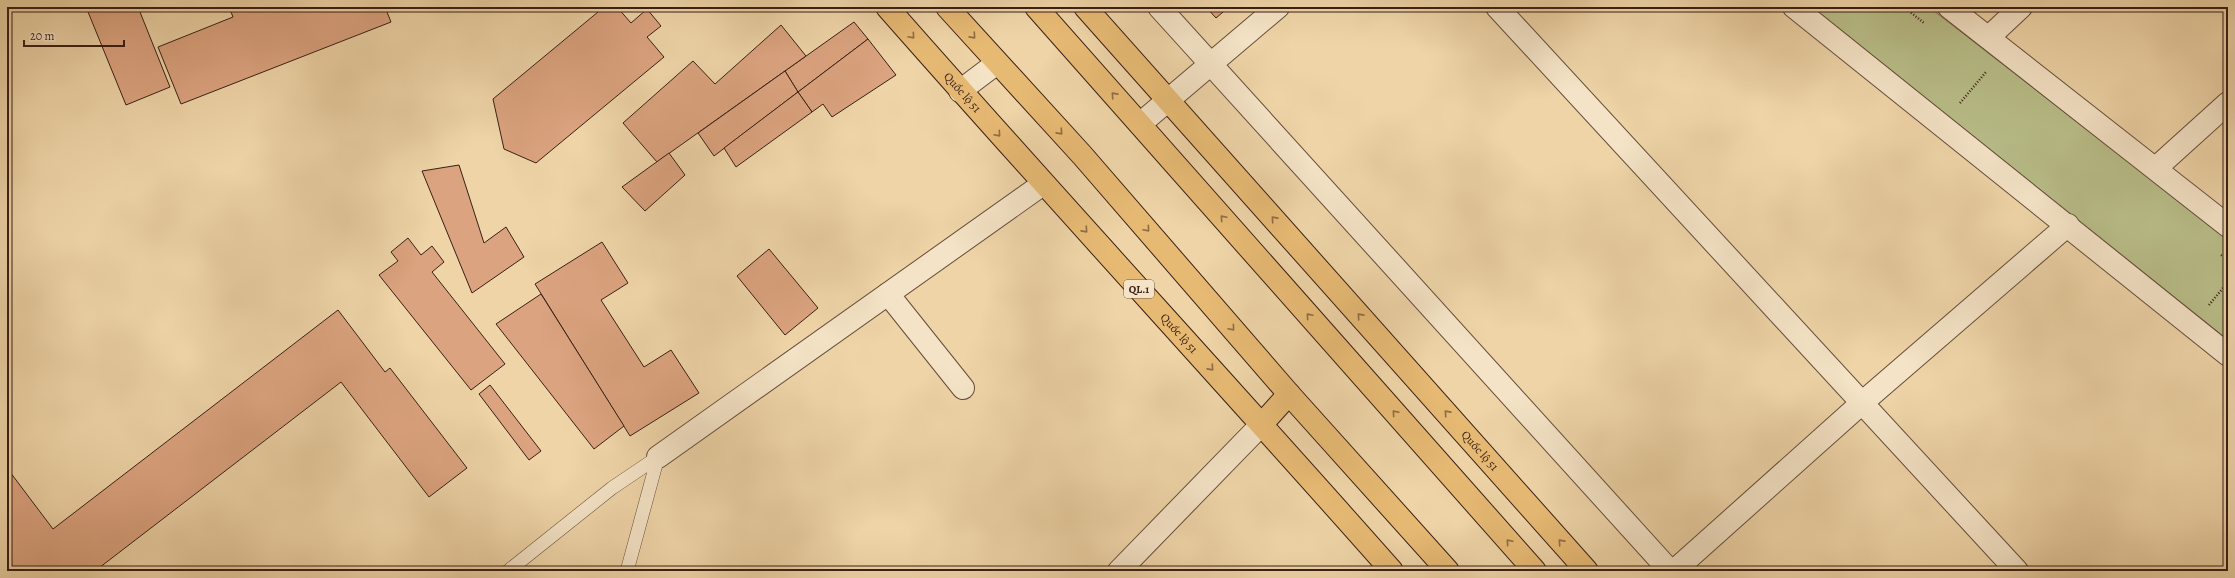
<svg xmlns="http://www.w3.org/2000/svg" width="2235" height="578" font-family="Alegreya,serif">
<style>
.green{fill:#b8bd88;stroke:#786e4f}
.building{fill:#dba37f;stroke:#391f16}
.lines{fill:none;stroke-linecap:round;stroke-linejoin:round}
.lane-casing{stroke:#664c3a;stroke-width:14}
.street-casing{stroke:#664c3a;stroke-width:24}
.primary-casing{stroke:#391f16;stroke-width:24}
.highway-casing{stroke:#391f16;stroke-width:24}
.path{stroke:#391f16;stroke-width:2.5;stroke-dasharray:1 2;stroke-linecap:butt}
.lane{stroke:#f4e3c6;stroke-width:13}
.street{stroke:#f4e3c6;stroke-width:22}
.primary{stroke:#e7ba74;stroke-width:22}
.highway{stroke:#e7ba74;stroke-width:22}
.oneway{stroke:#906c45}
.labels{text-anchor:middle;stroke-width:3;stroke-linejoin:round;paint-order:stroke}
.shield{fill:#f4e3c6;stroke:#715a4b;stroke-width:1}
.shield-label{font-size:11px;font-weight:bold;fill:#391f16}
.street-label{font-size:12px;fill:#391f16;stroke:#f4e3c6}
</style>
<rect width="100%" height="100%" fill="#eed4a7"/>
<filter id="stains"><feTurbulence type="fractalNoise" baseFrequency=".005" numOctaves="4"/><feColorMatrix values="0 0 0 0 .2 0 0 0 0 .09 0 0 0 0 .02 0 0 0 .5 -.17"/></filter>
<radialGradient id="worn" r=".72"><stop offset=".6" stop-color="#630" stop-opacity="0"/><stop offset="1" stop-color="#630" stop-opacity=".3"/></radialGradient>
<path class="green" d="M 1812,7 L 1929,7 L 2228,239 L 2228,340 Z"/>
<g class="building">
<path d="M 86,7 L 138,7 L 170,87 L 126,105 Z"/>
<path d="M 229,7 L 385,7 L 391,22 L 181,104 L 158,47 L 233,17 Z"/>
<path d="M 604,7 L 617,7 L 631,23 L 647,9 L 661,26 L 647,37 L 664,57 L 536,163 L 504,149 L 493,99 Z"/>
<path d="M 1206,7 L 1229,7 L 1216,18 Z"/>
<path d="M 854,22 L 868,39 L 798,92 L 785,71 Z"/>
<path d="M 781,25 L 806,56 L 657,162 L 623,123 L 693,61 L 715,84 Z"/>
<path d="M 868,39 L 896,75 L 832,117 L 823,104 L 812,112 L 798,92 Z"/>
<path d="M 785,71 L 798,92 L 714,156 L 698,133 Z"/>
<path d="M 798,92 L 812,112 L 736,167 L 724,148 Z"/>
<path d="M 669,153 L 685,175 L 645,211 L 622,187 Z"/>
<path d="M 459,165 L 484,243 L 506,227 L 524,257 L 472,293 L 422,171 Z"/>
<path d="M 408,238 L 421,255 L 432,246 L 444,262 L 432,272 L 505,364 L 471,390 L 379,275 L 398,261 L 391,252 Z"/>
<path d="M 602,242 L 628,283 L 601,300 L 644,367 L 671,350 L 699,393 L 630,436 L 535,284 Z"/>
<path d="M 769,249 L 818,308 L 785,335 L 737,276 Z"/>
<path d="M 541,294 L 624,426 L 594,449 L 496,324 Z"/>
<path d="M 338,310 L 385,372 L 390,368 L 467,468 L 429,497 L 341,382 L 95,571 L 9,571 L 7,568 L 7,468 L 53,529 Z"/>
<path d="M 490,385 L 541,451 L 529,460 L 479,394 Z"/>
</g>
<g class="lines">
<g class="lane-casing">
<g id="lane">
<path d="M 508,571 L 612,488 L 658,457"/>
<path d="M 627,571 L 658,457"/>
</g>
</g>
<g class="street-casing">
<g id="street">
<path d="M 1159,7 L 1670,571"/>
<path d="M 1497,7 L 2017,571"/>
<path d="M 1794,7 L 2228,355"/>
<path d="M 1949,7 L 2228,226"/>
<path d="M 1989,37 L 2021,7"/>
<path d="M 960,91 L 997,63"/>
<path d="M 1140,124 L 1278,7"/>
<path d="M 2156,168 L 2228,103"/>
<path d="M 888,294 L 963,388"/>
<path d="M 658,457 L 1043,184"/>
<path d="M 1119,571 L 1262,424"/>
<path d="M 1674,571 L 1863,402 L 2068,225"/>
</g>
</g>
<g class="primary-casing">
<g id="primary">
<path id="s1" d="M 887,7 C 1053,196 1225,382 1392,571"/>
<path id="s2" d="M 1085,7 L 1587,571"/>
</g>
</g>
<g class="highway-casing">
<g id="highway">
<path d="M 947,7 L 1082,155 L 1289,394 L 1448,571"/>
<path d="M 1036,7 L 1535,571"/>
<path d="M 1262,424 L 1289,394"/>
</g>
</g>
<g class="path">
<path d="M 1904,7 L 1924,23"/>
<path d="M 1960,103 L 1986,72"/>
<path d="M 2221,255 L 2228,260"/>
<path d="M 2209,305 L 2228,282"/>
</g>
<use href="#lane" class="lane"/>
<use href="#street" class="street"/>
<use href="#primary" class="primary"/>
<use href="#highway" class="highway"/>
</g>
<defs><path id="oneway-chevron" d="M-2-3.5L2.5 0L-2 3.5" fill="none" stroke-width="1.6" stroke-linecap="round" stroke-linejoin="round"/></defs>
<g class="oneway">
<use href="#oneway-chevron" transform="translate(912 36) rotate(49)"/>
<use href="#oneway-chevron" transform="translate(973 36) rotate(48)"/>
<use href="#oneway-chevron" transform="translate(1114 95) rotate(-132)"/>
<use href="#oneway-chevron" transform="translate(1060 132) rotate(48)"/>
<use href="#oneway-chevron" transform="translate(998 134) rotate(49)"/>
<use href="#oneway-chevron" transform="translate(1223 218) rotate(-131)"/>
<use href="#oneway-chevron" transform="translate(1274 219) rotate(-132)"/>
<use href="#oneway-chevron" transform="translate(1147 229) rotate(49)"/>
<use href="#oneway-chevron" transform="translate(1085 230) rotate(48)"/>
<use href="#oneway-chevron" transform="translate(1309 316) rotate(-131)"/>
<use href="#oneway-chevron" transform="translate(1360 316) rotate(-132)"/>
<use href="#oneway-chevron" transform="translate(1232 328) rotate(49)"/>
<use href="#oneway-chevron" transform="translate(1211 368) rotate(48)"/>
<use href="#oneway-chevron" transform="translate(1395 413) rotate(-131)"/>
<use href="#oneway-chevron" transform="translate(1447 413) rotate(-132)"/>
<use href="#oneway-chevron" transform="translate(1509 542) rotate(-131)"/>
<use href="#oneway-chevron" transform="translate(1561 542) rotate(-132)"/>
</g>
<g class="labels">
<rect class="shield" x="1124" y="280" width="30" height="18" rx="3"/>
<g class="shield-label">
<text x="1139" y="293">QL.1</text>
</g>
<g class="street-label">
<text dy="4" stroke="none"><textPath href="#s1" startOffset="114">Quốc lộ 51</textPath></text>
<text dy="4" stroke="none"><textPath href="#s1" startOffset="438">Quốc lộ 51</textPath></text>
<text dy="4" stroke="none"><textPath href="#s2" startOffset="594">Quốc lộ 51</textPath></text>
</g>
</g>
<rect width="2235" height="578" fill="none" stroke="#eed4a7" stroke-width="24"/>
<rect x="8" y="8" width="2219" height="562" fill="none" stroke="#391f16" stroke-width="2"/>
<rect x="12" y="12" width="2211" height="554" fill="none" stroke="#391f16"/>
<path d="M24 40v6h100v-6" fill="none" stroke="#391f16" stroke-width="2"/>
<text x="30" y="40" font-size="12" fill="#391f16" stroke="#f4e3c6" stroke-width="3" paint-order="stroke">20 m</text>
<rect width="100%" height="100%" filter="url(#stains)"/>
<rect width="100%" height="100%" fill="url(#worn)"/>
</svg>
